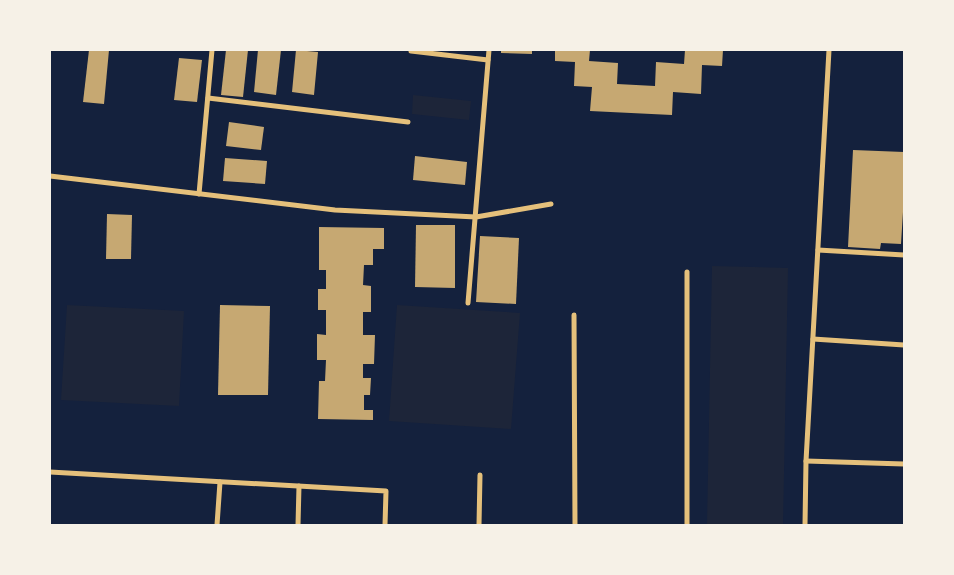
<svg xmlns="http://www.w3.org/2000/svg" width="954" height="575" font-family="'Source Sans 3',sans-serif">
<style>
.green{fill:#1d2539}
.building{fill:#c6a872}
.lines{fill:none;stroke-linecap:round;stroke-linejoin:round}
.minor{stroke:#e5c07b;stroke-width:5}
</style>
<rect width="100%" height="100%" fill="#14213d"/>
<g class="green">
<path d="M 413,95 L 471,101 L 469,120 L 412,114 Z"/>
<path d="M 712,266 L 788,268 L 783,525 L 707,525 Z"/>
<path d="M 67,305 L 184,311 L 179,406 L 61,400 Z"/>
<path d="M 397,305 L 520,313 L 511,429 L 389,421 Z"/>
</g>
<g class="building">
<path d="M 89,50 L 109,50 L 104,104 L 83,102 Z"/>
<path d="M 226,50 L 248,50 L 243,97 L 221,95 Z"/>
<path d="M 258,50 L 281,50 L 276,95 L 254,92 Z"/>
<path d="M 296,50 L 318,52 L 314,95 L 292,92 Z"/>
<path d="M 501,50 L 532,50 L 532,54 L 501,53 Z"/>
<path d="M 555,50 L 590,50 L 589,61 L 618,63 L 617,84 L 655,86 L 656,62 L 684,64 L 685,50 L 723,50 L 722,66 L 702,65 L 701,94 L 673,92 L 672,115 L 590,111 L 592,87 L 574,86 L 575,62 L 555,61 Z"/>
<path d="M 179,58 L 202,60 L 197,102 L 174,100 Z"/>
<path d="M 229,122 L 264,127 L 261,150 L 226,146 Z"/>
<path d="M 853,150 L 904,152 L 904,196 L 901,244 L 881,243 L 880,249 L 848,247 Z"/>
<path d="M 415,156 L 467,162 L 465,185 L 413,180 Z"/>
<path d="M 225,158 L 267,161 L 265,184 L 223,181 Z"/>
<path d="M 107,214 L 132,215 L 131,259 L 106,259 Z"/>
<path d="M 416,225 L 455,225 L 455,288 L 415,287 Z"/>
<path d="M 319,227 L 384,228 L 384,249 L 373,249 L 373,265 L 364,265 L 363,285 L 371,286 L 371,312 L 363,312 L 363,335 L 375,335 L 374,364 L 363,364 L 363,378 L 371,378 L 370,395 L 364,395 L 364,410 L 373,410 L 373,420 L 318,419 L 319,381 L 325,381 L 326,360 L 317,360 L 317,334 L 326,335 L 326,310 L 318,310 L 318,289 L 326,289 L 326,270 L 319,270 Z"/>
<path d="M 480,236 L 519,238 L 516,304 L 476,302 Z"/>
<path d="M 220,305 L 270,306 L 268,395 L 218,395 Z"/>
</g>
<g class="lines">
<g class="minor">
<path d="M 411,51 L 488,60"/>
<path d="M 208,98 L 408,122"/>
<path d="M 50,176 L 335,210 L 476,217 L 551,204"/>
<path d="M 199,194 L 212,50"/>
<path d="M 818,250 L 904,255"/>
<path d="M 468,303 L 489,50"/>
<path d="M 574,315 L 575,525"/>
<path d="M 813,339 L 904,345"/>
<path d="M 806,461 L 904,464"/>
<path d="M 50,472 L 386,491 L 385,525"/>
<path d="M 217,525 L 220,482"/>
<path d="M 298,525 L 299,486"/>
<path d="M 479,525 L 480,475"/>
<path d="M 687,525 L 687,272"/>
<path d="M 805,525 L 806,461 L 829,50"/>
</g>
</g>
<rect width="954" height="575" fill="none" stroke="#f6f1e7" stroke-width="102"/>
</svg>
